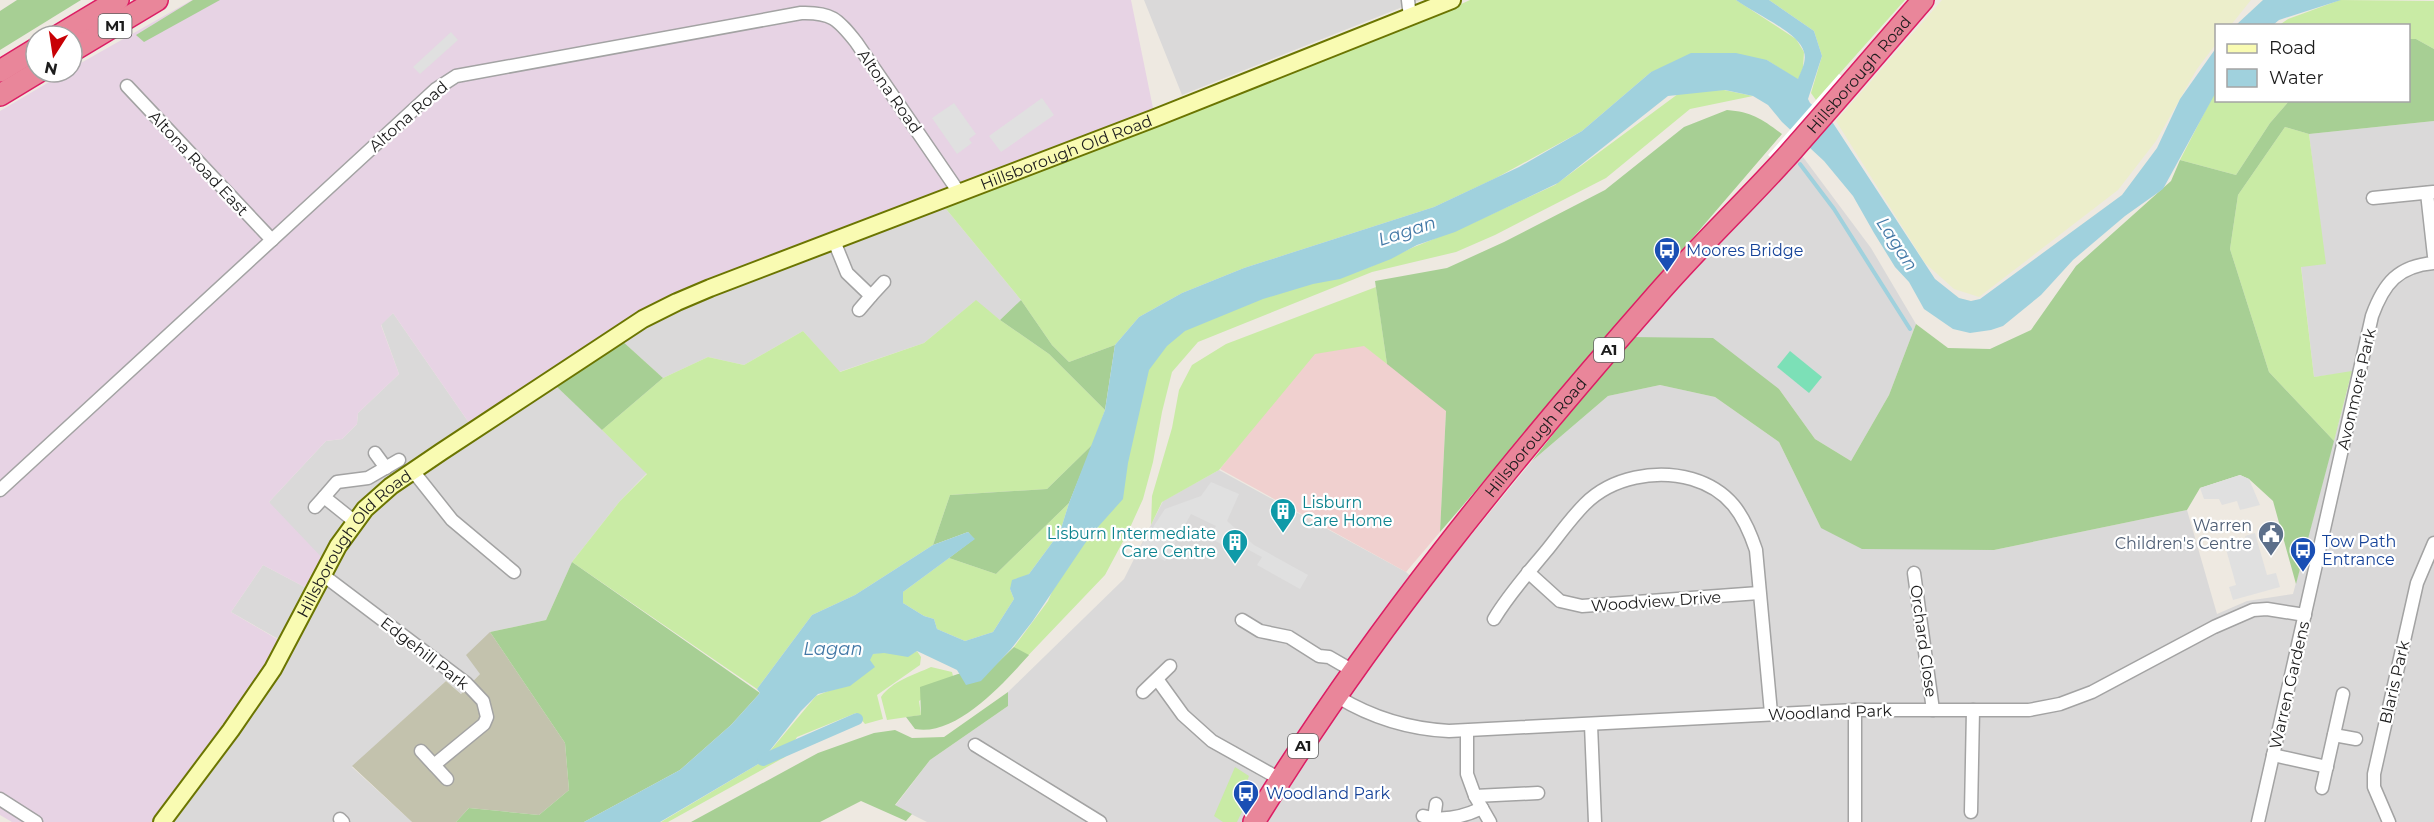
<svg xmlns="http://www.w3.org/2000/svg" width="2434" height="822" font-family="Montserrat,sans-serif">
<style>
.residential{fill:#dad9d9}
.commercial{fill:#f0d0cf}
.industrial{fill:#e7d3e4}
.construction{fill:#c3c2ad}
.farmland{fill:#eceecb}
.grass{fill:#c9eba5}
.forest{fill:#a7cf94}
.pitch{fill:#7ce0b7}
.parking{fill:#e0e0e0}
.water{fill:#a0d1dd}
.pier{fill:#fff}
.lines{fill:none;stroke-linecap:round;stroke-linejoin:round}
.stream{stroke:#a0d1dd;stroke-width:4}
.canal{stroke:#a0d1dd;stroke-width:12}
.street-casing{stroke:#a3a3a3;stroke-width:15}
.secondary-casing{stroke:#6b7501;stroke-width:20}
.highway-casing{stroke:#dc1e64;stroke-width:24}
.street{stroke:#fff;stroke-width:12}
.secondary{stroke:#f9fbb2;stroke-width:16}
.highway{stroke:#e9869a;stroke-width:21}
.labels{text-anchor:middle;stroke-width:4.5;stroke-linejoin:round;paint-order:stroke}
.shield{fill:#fff;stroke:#606060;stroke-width:1.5}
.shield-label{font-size:15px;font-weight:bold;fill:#1c1c1c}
.street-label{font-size:16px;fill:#1c1c1c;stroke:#fff}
.transit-label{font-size:16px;fill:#164399;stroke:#fff;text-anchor:start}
.culture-label{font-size:16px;fill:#0d838f;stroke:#fff;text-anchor:start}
.service-label{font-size:16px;fill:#4e5e75;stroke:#fff;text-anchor:end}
.water-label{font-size:18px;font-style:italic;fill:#4378a6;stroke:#fff}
</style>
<rect width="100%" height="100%" fill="#eee9e1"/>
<g class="residential">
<path d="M 1144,0 L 1420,0 L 1182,95 Z"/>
<path d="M 2434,121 L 2434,822 L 927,822 L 895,806 L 930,760 L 1008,706 L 1008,692 L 1124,579 L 1163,501 L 1219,470 L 1406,572 L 1426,590 L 1532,461 L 1608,396 L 1660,385 L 1715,397 L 1779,442 L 1821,528 L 1994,550 L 2187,510 L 2217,614 L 2247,601 L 2293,594 L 2352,372 L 2314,377 L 2301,266 L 2325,263 L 2309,134 Z"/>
<path d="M 1800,153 L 1871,248 L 1916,324 L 1889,395 L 1851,461 L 1815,439 L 1779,389 L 1630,337 Z"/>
<path d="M 942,204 L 1021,300 L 1000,320 L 975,301 L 924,343 L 839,372 L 803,331 L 744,365 L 708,357 L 663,378 L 620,339 L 680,307 Z"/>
<path d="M 393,313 L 474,430 L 550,380 L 647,473 L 620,501 L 572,562 L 546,620 L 490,632 L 480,674 L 461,694 L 446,681 L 352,767 L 412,822 L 162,822 L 287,644 L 231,612 L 263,565 L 314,592 L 269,502 L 326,441 L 342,439 L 357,424 L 358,413 L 399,374 L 381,324 Z"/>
</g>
<path class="commercial" d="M 1364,345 L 1446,410 L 1440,532 L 1406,572 L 1220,469 L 1314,351 Z"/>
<path class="industrial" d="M 192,0 L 1131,0 L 1155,118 L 710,288 L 474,430 L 393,313 L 381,325 L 399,374 L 358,413 L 357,424 L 342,439 L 326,441 L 269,502 L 328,564 L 314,592 L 263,565 L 231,612 L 287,645 L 162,822 L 12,822 L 0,815 L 0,111 L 66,72 L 72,72 L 72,68 Z"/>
<path class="construction" d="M 490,632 L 565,743 L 569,790 L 539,815 L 469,808 L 456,822 L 412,822 L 352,766 L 446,681 L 461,694 L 480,674 L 466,655 Z"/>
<path class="farmland" d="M 1942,0 L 2251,0 L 2231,25 L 2216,26 L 2216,44 L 2197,69 L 2156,141 L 2118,190 L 1979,297 L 1954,289 L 1925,263 L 1836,121 Z"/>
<g class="grass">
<path d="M 1470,0 L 1736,0 L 1796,39 L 1804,52 L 1803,68 L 1798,80 L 1767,60 L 1651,72 L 1582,131 L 1496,178 L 1434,207 L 1244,268 L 1182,293 L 1139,317 L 1115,345 L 1069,362 L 1052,345 L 1021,300 L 942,204 L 1433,17 Z"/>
<path d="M 1769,0 L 1905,0 L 1816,100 L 1811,93 L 1822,56 L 1814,31 Z"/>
<path d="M 2340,0 L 2434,1 L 2434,49 L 2416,39 L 2409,39 L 2408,26 L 2278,26 L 2288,19 Z"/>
<path d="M 1724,90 L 1753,96 L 1690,109 L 1606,178 L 1495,235 L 1456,252 L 1372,272 L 1198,342 L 1172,372 L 1162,412 L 1153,462 L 1143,499 L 1128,532 L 1105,575 L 1020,664 L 1014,647 L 1048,601 L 1149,366 L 1173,337 L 1213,315 L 1271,293 L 1370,267 L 1414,247 L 1466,226 L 1555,185 L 1682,91 Z"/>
<path d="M 2216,90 L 2216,100 L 2289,101 L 2270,123 L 2236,175 L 2180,160 Z"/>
<path d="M 2285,127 L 2309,134 L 2326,264 L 2301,267 L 2314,377 L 2352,371 L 2334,441 L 2269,372 L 2230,249 L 2238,195 Z"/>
<path d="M 1376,287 L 1387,364 L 1364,346 L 1315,354 L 1219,470 L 1162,502 L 1151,525 L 1152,496 L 1172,428 L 1179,390 L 1192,365 L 1226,344 Z"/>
<path d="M 976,300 L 1000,320 L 1049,354 L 1105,410 L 1093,444 L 1047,489 L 950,495 L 933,545 L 855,595 L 812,615 L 757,689 L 572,562 L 620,501 L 647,474 L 602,430 L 663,378 L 708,357 L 744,365 L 803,331 L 840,372 L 924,343 Z"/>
<path d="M 1069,503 L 1060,532 L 1029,574 L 1010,589 L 1014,599 L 993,632 L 965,641 L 937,629 L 934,619 L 924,616 L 903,603 L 903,592 L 949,558 L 996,574 Z"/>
<path d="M 917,651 L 921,657 L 920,665 L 877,695 L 883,719 L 865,724 L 856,713 L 797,737 L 785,757 L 668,822 L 661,822 L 760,763 L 816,696 L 838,687 L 872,654 L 884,652 L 908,656 Z"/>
<path d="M 931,667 L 952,672 L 953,676 L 919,701 L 921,715 L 887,720 L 881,697 C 892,681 914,675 931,667 Z"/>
<path d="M 1235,767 L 1249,776 L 1246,785 L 1252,791 L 1237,822 L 1223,822 L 1214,816 Z"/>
</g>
<g class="forest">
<path d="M 17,0 L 81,0 L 0,50 L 0,11 Z"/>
<path d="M 193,0 L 220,0 L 144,42 L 136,35 Z"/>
<path d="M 2409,39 L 2416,39 L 2434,49 L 2434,121 L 2309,134 L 2285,127 L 2238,195 L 2230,249 L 2269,372 L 2334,441 L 2296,584 L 2273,501 L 2249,479 L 2240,475 L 2200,488 L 2187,510 L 1994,550 L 1862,549 L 1821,528 L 1779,442 L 1715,397 L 1660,385 L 1608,396 L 1532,461 L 1630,337 L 1713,338 L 1779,389 L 1815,439 L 1851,461 L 1889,395 L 1916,324 L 1948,348 L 1990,349 L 2031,330 L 2076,266 L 2171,181 L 2180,160 L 2236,175 L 2270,123 L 2289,101 L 2408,100 Z"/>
<path d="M 1727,110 C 1752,112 1762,119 1782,134 L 1440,532 L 1446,411 L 1387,364 L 1375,281 L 1447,268 L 1504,242 L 1605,190 L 1684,127 Z"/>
<path d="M 1021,300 L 1052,345 L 1069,362 L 1115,345 L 1105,410 L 1049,354 L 1000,320 Z"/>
<path d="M 620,339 L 663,378 L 602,430 L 555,385 Z"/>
<path d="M 1093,444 L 1069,503 L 996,574 L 949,558 L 974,539 L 968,532 L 933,545 L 950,495 L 1047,489 Z"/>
<path d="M 572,562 L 760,693 L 731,725 L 680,770 L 584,822 L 456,822 L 469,808 L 539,815 L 569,790 L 565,743 L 490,632 L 546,620 Z"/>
<path d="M 1014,647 L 1029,655 C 1004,683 956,737 915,729 L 906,717 L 921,715 L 920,687 L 958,674 L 988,672 Z"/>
<path d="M 1008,692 L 1008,706 L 930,760 L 895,805 L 912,814 L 906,821 L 861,801 L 820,822 L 691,822 L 818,753 L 874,733 L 895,730 L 912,738 L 944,737 Z"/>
</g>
<path class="pitch" d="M 1790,351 L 1822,377 L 1809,393 L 1777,367 Z"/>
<g class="parking">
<path d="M 451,32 L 458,40 L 420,74 L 413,67 Z"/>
<path d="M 1042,98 L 1054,115 L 1001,152 L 989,136 Z"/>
<path d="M 954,103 L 976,134 L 969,139 L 972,143 L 957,154 L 932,118 Z"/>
<path d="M 2240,475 L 2249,479 L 2260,505 L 2240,510 L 2237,501 L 2222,505 L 2219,499 L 2204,499 L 2200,488 Z"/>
<path d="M 1211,482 L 1239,494 L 1227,521 L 1254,545 L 1308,575 L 1300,589 L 1257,565 L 1262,557 L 1245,548 L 1240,554 L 1226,538 L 1221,544 L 1210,538 L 1216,526 L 1191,514 L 1165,561 L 1140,547 L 1165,509 L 1201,496 Z"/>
<path d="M 2255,533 L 2267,575 L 2276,573 L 2280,587 L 2233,600 L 2229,587 L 2236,585 L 2224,542 L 2235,539 L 2237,544 L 2246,541 L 2245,536 Z"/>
</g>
<g class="water">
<path d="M 1736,0 L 1769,0 L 1814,31 L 1822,56 L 1808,99 L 1810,103 L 1833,123 L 1935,279 L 1959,298 L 1971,301 L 1980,299 L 2122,195 L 2157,148 L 2180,99 L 2216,48 L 2216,92 L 2163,189 L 2125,216 L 2073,260 L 2041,295 L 2003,326 L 1991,330 L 1970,333 L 1953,329 L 1924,309 L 1909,282 L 1895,267 L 1874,233 L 1853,196 L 1824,161 L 1782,122 L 1768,105 L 1753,96 L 1725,90 L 1668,96 L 1558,183 L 1455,232 L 1417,245 L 1391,259 L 1340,279 L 1313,284 L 1263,299 L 1185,331 L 1167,346 L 1149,370 L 1128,463 L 1123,499 L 1090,536 L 1032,622 L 1011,649 L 981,681 L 966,685 L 957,670 L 917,651 L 908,657 L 884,653 L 873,654 L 870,660 L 875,667 L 850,686 L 818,694 L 801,711 L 760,763 L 660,822 L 584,822 L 680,770 L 731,725 L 760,693 L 757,689 L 812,615 L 855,595 L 933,545 L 968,532 L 975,539 L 903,592 L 903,603 L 924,616 L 934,619 L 937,629 L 965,641 L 993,632 L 1014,599 L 1010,589 L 1012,580 L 1029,574 L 1060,532 L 1069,503 L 1105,410 L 1115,345 L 1139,317 L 1182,293 L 1244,268 L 1434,207 L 1519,167 L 1582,131 L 1651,72 L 1691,53 L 1736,53 L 1767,60 L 1798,79 C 1801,71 1807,61 1804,52 C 1799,32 1753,13 1736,0 Z"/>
<path d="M 2263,0 L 2341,0 L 2279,20 L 2273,25 L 2236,25 Z"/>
</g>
<path class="pier" d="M 1839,74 L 1858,89 L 1788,173 L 1768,155 Z"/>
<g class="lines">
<path class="stream" d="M 1800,164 L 1834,209 L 1910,329"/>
<path class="canal" d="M 763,760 L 857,719"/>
<g class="street-casing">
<g id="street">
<path d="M 1408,0 L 1410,17"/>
<path d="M 127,86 L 272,240"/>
<path d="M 2427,193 L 2434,256"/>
<path d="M 2373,198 L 2433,192"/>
<path d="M 834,241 L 847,273 L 871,296 L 859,310"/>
<path d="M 871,296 L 884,282"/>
<path d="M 375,453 L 386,468"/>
<path d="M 413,471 L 452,520 L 514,572"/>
<path d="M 0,490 L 436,89 L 456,76 L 801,13 C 831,12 838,19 856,42 L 958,191"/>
<path d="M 315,507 L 324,497"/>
<path d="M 354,521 L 324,497 L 337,482 L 368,478 L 399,460"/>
<path d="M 1528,572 L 1560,601 L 1582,606 L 1759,593"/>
<path d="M 1914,573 L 1933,710"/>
<path d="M 323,575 L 466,683 L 483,701 L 487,717 L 484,724 L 434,765"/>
<path d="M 1494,619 C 1509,594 1528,573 1547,550 C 1559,535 1571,518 1585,504 C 1612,477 1656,469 1692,479 C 1729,490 1744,514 1756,550 L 1771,713"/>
<path d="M 1242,620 L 1260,631 L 1289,637 L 1319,656 L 1329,657 L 1355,672"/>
<path d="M 1157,679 L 1183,715 L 1212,741 L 1280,779"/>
<path d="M 1143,692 L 1170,666"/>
<path d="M 1338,697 C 1371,717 1410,729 1449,731 L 1855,710 L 2029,710 L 2060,704 L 2092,692 L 2214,627 L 2253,610 L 2267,609 L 2305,615"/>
<path d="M 1591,725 L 1595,822"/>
<path d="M 1467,731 L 1467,774 L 1475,796 L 1490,822"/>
<path d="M 2334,735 L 2356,739"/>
<path d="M 975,745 L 1100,822"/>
<path d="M 421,751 L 447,779"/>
<path d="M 2273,755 L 2327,767"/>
<path d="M 2322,788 L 2343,694"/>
<path d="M 1475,796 L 1538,793"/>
<path d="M 0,799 L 36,822"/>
<path d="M 1971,812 L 1973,710"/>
<path d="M 1423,816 C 1444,822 1463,817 1482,808"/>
<path d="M 340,819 L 343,822"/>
<path d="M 1434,819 L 1436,804"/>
<path d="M 1855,822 L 1855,710"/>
<path d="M 2258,822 L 2372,316 C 2384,283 2398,266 2434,263"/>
<path d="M 2389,822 L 2374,787 L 2374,774 L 2417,583 L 2434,543"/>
</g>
</g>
<g class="secondary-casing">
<g id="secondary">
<path id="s1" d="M 162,822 L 231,730 L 273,669 L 338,546 L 365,509 L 391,486 L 441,452 L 643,319 L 677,302 L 710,288 L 1155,118 L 1452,0"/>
</g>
</g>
<g class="highway-casing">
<g id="highway">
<path d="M 58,36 L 118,0"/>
<path d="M 72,51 L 157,0"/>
<path d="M 0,71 L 36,49"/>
<path d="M 0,95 L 38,72"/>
<path id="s2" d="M 1254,822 C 1369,634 1510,462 1655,297 C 1698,247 1746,202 1790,153 C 1835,102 1879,51 1923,0"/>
</g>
</g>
<use href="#street" class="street"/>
<use href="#secondary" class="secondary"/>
<use href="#highway" class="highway"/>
</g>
<defs>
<g id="bus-pin" transform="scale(1.35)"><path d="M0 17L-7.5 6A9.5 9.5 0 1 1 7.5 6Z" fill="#1a4fb4" stroke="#fff"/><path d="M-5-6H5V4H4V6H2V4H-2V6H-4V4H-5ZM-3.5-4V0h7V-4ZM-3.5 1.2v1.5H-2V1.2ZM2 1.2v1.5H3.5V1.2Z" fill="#fff"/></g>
<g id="building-pin" transform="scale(1.35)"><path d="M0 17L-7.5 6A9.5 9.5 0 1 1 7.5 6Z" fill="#0f9aa8" stroke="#fff"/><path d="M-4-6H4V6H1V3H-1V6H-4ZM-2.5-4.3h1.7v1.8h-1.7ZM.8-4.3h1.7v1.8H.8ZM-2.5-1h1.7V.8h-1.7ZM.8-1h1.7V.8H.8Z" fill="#fff"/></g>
<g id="civic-pin" transform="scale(1.35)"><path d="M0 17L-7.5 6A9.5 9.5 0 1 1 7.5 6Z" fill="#5c6f8a" stroke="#fff"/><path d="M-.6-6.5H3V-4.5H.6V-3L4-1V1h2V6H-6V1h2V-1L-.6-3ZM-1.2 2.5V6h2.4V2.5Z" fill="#fff"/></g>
</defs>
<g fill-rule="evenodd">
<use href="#bus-pin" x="1667" y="250"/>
<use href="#building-pin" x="1283" y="511"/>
<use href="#civic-pin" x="2271" y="534"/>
<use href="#building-pin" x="1235" y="542"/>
<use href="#bus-pin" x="2303" y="550"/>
<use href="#bus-pin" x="1246" y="793"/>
</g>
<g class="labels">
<g class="shield">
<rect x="98.5" y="14" width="33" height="24" rx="4.5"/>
<rect x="1594" y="338" width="30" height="24" rx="4.5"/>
<rect x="1288" y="734" width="30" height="24" rx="4.5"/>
</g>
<g class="shield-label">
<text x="115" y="31">M1</text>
<text x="1609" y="355">A1</text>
<text x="1303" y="751">A1</text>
</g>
<g class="street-label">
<text dy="6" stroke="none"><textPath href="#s2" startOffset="963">Hillsborough Road</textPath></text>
<text transform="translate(890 91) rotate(55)" y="6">Altona Road</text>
<text transform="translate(408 116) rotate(-41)" y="6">Altona Road</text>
<text dy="6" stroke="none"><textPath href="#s1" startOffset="1166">Hillsborough Old Road</textPath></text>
<text transform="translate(199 163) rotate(47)" y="6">Altona Road East</text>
<text transform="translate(2356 389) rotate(-77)" y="6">Avonmore Park</text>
<text dy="6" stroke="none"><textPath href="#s2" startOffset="477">Hillsborough Road</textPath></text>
<text dy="6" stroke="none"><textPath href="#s1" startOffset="340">Hillsborough Old Road</textPath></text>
<text transform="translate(1656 601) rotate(-4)" y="6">Woodview Drive</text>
<text transform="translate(1924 641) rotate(82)" y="6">Orchard Close</text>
<text transform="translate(425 653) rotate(38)" y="6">Edgehill Park</text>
<text transform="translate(2394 682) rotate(-77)" y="6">Blaris Park</text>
<text transform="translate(2289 685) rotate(-77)" y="6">Warren Gardens</text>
<text transform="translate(1830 712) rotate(-2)" y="6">Woodland Park</text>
</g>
<g class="transit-label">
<text x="1686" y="256">Moores Bridge</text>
<text x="2322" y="547">Tow Path<tspan x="2322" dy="18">Entrance</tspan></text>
<text x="1266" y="799">Woodland Park</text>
</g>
<g class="culture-label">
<text x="1302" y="508">Lisburn<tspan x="1302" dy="18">Care Home</tspan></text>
<text x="1216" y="539" text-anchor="end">Lisburn Intermediate<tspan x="1216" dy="18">Care Centre</tspan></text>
</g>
<g class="service-label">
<text x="2252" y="531">Warren<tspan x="2252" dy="18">Children's Centre</tspan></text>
</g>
<g class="water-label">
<text transform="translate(1407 231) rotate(-18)" y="6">Lagan</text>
<text transform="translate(1897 244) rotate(57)" y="6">Lagan</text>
<text x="833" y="655">Lagan</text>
</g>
</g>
<rect x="2215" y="24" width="195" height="78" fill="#ffffff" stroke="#a4a4a4" stroke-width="1.5"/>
<rect x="2227" y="44" width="30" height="9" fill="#f9fbb2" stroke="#a4a4a4" stroke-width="1.5"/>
<text x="2269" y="54" font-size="18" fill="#1c1c1c">Road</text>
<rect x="2227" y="69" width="30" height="18" fill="#a0d1dd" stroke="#a4a4a4" stroke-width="1.5"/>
<text x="2269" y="84" font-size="18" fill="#1c1c1c">Water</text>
<g transform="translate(54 54) rotate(192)"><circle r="28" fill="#ffffff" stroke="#a4a4a4" stroke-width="1.5"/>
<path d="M0-4.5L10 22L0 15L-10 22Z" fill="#c80005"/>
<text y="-9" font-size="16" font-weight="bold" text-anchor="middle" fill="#1c1c1c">N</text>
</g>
</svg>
